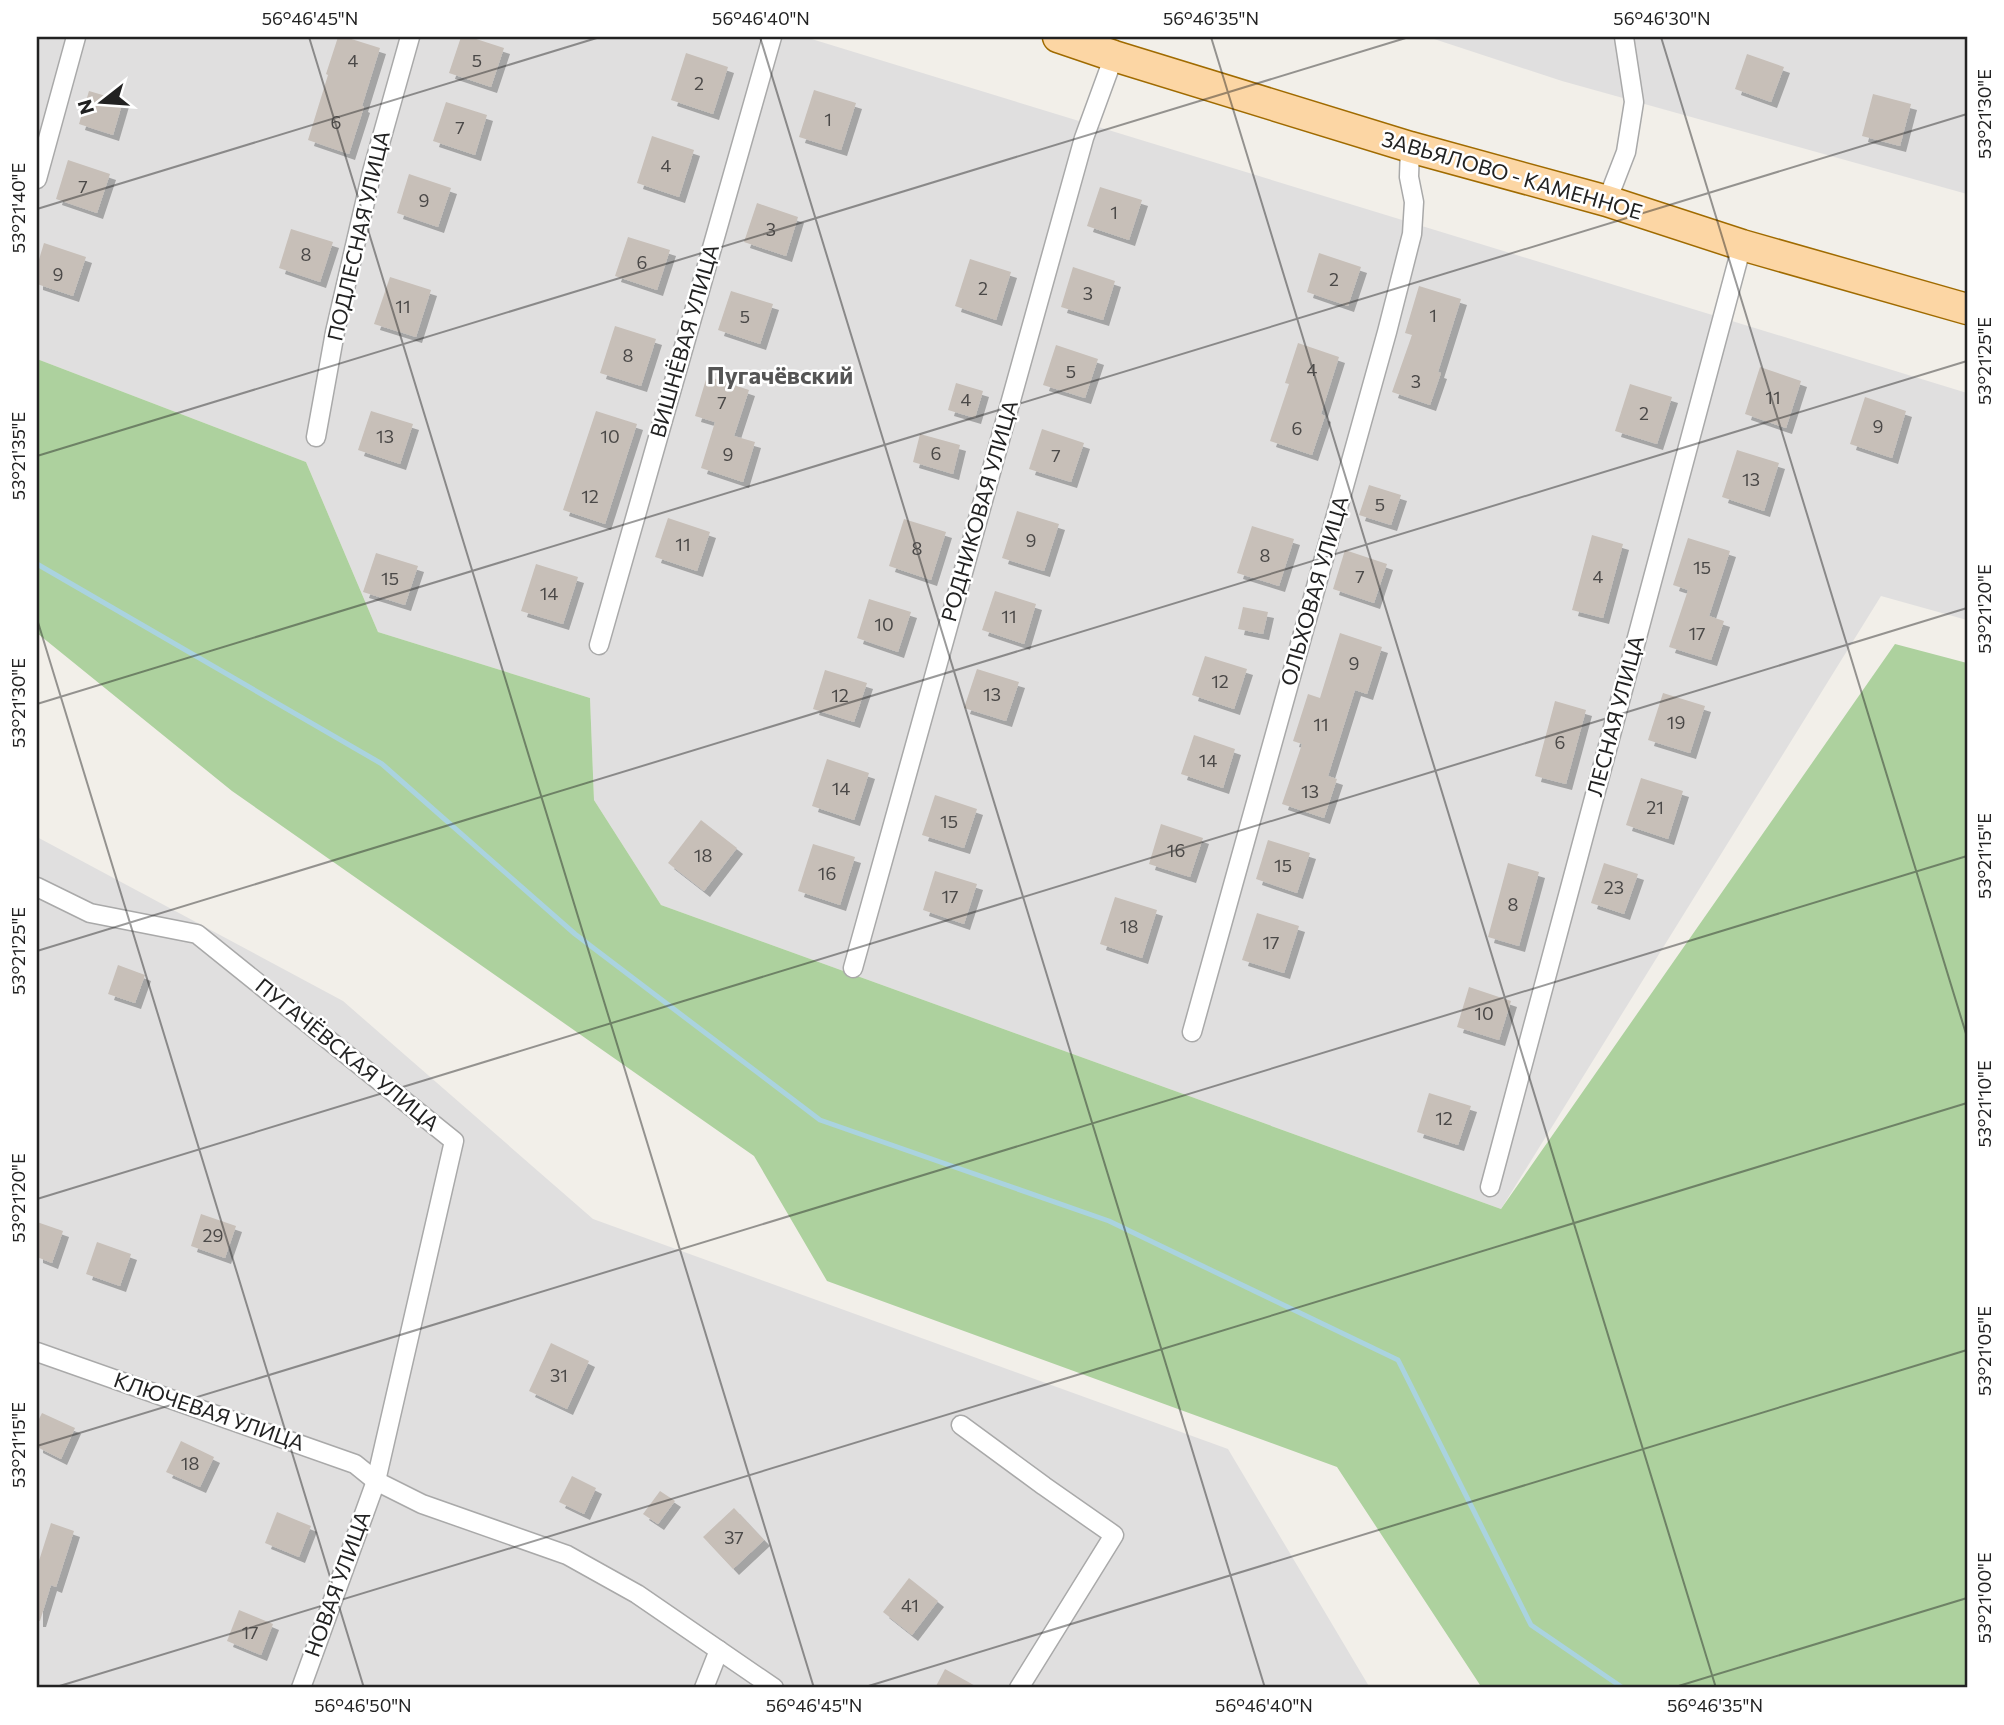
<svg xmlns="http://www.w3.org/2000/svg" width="2004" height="1725" font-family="Commissioner,sans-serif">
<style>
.residential{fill:#e0dfdf}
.forest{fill:#add19e}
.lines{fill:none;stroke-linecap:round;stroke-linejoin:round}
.stream{stroke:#aad3df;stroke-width:5}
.building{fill:#c7bfb8;filter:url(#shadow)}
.minor-casing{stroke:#a9a9a9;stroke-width:21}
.primary-casing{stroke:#a06b00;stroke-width:33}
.minor{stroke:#fff;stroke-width:18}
.primary{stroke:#fcd6a4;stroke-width:30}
.ticks{fill:none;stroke:#222;stroke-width:2;stroke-opacity:0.45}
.labels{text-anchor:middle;stroke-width:5;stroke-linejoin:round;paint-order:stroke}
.number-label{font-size:18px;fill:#4b4948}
.street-label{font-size:21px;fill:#222;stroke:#fff}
.quarter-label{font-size:24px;font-weight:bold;fill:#555;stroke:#fff}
.neatline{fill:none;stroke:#222;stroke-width:2.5}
.ticks-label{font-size:18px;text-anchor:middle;fill:#222}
</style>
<defs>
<filter id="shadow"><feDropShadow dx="6" dy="6" stdDeviation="0" flood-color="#0004"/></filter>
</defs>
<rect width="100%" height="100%" fill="#f2efe9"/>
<g class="residential">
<path d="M 37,37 L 805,37 L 1967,393 L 1967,620 L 1881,596 L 1501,1209 L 661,905 L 594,800 L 590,698 L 378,632 L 306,462 L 37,359 Z"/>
<path d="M 1428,37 L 1967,37 L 1967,194 L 1562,81 Z"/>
<path d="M 37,837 L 343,1001 L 593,1219 L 1228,1449 L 1370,1688 L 37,1688 Z"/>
</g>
<path class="forest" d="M 37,359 L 306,462 L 378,632 L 590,698 L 594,800 L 661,905 L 1501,1209 L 1895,644 L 1967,663 L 1967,1688 L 1482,1688 L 1337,1467 L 827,1281 L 754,1156 L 232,791 L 37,633 Z"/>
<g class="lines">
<path class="stream" d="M 37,564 L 382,764 L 575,934 L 820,1120 L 1109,1221 L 1398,1360 L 1531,1625 L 1623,1688"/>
</g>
<g class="building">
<path d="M 338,37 L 345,37 L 380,48 L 362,106 L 364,107 L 349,154 L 308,140 L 328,75 L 326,74 Z"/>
<path d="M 461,37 L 470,37 L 504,48 L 491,87 L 449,73 Z"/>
<path d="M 686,53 L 728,67 L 713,114 L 671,100 Z"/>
<path d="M 1747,54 L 1784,67 L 1771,102 L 1735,89 Z"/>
<path d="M 814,90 L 856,103 L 841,150 L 799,137 Z"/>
<path d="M 89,91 L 123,101 L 113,135 L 79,124 Z"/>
<path d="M 1873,94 L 1911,104 L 1900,146 L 1862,136 Z"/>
<path d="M 446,102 L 487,115 L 475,155 L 433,141 Z"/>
<path d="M 652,136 L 694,150 L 679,197 L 637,183 Z"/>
<path d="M 68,160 L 110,174 L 97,213 L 56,199 Z"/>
<path d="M 409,174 L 451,188 L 438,227 L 397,213 Z"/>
<path d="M 1100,187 L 1142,200 L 1129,240 L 1087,226 Z"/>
<path d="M 757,203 L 798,217 L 786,256 L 744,242 Z"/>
<path d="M 291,229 L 333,242 L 320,282 L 279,268 Z"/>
<path d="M 628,237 L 670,250 L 657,290 L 615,276 Z"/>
<path d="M 44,243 L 86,257 L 73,296 L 37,284 L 37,266 Z"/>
<path d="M 1319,253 L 1361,267 L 1348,306 L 1307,292 Z"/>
<path d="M 970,259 L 1011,272 L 996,320 L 955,306 Z"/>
<path d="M 1073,267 L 1115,281 L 1103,320 L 1061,307 Z"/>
<path d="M 390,277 L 431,290 L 416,337 L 374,324 Z"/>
<path d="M 1419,286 L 1461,299 L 1438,372 L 1441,373 L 1430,405 L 1392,392 L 1412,335 L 1405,333 Z"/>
<path d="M 731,291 L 773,304 L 760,344 L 718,330 Z"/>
<path d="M 615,326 L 656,339 L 641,386 L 600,373 Z"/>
<path d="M 1298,343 L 1339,357 L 1321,414 L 1325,416 L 1312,455 L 1270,441 L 1289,384 L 1285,383 Z"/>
<path d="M 1056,345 L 1098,359 L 1085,398 L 1043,385 Z"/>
<path d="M 1760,367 L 1801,381 L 1786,428 L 1745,414 Z"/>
<path d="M 707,376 L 749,390 L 734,436 L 755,442 L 743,482 L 701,468 L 715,422 L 695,416 Z"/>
<path d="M 956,383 L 983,391 L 975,418 L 948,410 Z"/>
<path d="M 1630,384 L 1672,397 L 1657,444 L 1615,431 Z"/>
<path d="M 1865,397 L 1906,411 L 1892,458 L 1850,444 Z"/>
<path d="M 371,411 L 413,424 L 400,464 L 358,450 Z"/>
<path d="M 596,411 L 637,424 L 605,524 L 563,510 Z"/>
<path d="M 1042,429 L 1084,443 L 1071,482 L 1029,469 Z"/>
<path d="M 920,434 L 960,445 L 953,474 L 913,462 Z"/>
<path d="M 1737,450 L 1779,463 L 1764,511 L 1722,497 Z"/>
<path d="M 1369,485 L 1401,495 L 1391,525 L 1359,515 Z"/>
<path d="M 1017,511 L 1059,524 L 1044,571 L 1002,558 Z"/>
<path d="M 668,518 L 710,532 L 697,571 L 655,557 Z"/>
<path d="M 904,519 L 946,532 L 931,580 L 889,566 Z"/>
<path d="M 1252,526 L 1294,539 L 1279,586 L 1237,573 Z"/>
<path d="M 1592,535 L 1623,544 L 1603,618 L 1572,610 Z"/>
<path d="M 1688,538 L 1730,551 L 1709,616 L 1724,621 L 1711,660 L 1669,647 L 1688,590 L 1673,585 Z"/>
<path d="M 1345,550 L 1387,564 L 1374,603 L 1333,589 Z"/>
<path d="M 376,553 L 418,566 L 405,605 L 363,592 Z"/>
<path d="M 536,564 L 578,577 L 563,624 L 521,611 Z"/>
<path d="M 995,591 L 1036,604 L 1024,644 L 982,630 Z"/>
<path d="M 869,599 L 911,612 L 898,652 L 857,638 Z"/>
<path d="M 1243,607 L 1268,612 L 1263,634 L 1238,629 Z"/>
<path d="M 1340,633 L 1382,647 L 1367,694 L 1355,690 L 1328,776 L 1337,779 L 1324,818 L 1282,804 L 1302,744 L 1293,741 L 1308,694 L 1320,698 Z"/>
<path d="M 1205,656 L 1247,669 L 1234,709 L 1192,695 Z"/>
<path d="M 977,669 L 1019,682 L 1006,721 L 964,708 Z"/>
<path d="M 825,670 L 867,683 L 854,722 L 813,709 Z"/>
<path d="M 1663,693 L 1705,706 L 1690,753 L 1648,740 Z"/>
<path d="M 1555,701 L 1586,710 L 1566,784 L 1535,776 Z"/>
<path d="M 1194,735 L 1235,749 L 1223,788 L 1181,774 Z"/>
<path d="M 827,759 L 869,773 L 854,820 L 812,806 Z"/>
<path d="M 1641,778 L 1683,791 L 1668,839 L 1626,825 Z"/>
<path d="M 935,795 L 977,809 L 964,848 L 922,835 Z"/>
<path d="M 701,820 L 737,848 L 704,891 L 668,863 Z"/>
<path d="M 1161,824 L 1203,838 L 1190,877 L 1149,864 Z"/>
<path d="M 1268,840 L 1310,853 L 1297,893 L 1256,879 Z"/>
<path d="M 813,844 L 855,857 L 840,905 L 798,891 Z"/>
<path d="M 1508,863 L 1539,872 L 1519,946 L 1488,937 Z"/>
<path d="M 1604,863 L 1638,874 L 1624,914 L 1591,903 Z"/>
<path d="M 935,871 L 977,884 L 964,924 L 923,910 Z"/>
<path d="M 1115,897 L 1157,910 L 1142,958 L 1100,944 Z"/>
<path d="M 1257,913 L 1299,926 L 1284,973 L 1242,960 Z"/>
<path d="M 118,965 L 145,975 L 135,1003 L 108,994 Z"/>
<path d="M 1469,987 L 1511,1001 L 1499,1040 L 1457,1027 Z"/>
<path d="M 1429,1093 L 1471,1106 L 1458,1145 L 1417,1132 Z"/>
<path d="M 201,1214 L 236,1226 L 225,1258 L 191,1246 Z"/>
<path d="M 37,1222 L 63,1231 L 52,1263 L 37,1257 Z"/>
<path d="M 97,1242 L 131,1254 L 120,1286 L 86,1274 Z"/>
<path d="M 551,1343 L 589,1361 L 567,1409 L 529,1391 Z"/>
<path d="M 42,1413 L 75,1428 L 61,1459 L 37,1447 L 37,1423 Z"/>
<path d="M 181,1441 L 214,1457 L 200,1487 L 166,1472 Z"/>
<path d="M 572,1476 L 596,1488 L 584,1514 L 559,1502 Z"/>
<path d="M 660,1491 L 675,1501 L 658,1524 L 643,1514 Z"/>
<path d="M 734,1508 L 764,1540 L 733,1569 L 703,1537 Z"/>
<path d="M 277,1512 L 311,1526 L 299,1557 L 265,1543 Z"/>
<path d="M 51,1523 L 74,1531 L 56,1587 L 51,1585 L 40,1621 L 37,1621 L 37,1567 Z"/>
<path d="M 909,1578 L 938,1601 L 912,1635 L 883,1612 Z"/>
<path d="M 239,1610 L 273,1624 L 261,1655 L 227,1641 Z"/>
<path d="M 945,1669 L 979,1688 L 935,1688 Z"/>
</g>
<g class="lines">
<g class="minor-casing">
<g id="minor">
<path d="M 37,179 L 76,37"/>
<path d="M 1607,201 L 1626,152 L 1634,102 L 1624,37"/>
<path d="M 316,437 L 335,332 L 372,172 L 410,37"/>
<path d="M 599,645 L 772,37"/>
<path d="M 37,887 L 90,913 L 197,934 L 454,1141 L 376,1481 L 301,1688"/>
<path d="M 853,968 L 1084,138 L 1114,56"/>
<path d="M 1192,1032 L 1387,332 L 1412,234 L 1414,202 L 1409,177 L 1410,147"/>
<path d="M 1490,1187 L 1742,245"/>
<path d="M 37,1352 L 355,1464 L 376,1481 L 422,1504 L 567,1555 L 637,1594 L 774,1688"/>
<path d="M 961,1425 L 1044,1486 L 1114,1535 L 1019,1688"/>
<path d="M 704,1688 L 719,1650"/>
</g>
</g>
<g class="primary-casing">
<path id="primary" d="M 1058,37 L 1114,56 L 1410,147 L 1607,201 L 1742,245 L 1967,309"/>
</g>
<use href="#minor" class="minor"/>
<use href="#primary" class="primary"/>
</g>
<path class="ticks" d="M 309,37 L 814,1688M 760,37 L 1265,1688M 1211,37 L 1716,1688M 1661,37 L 1967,1037M 37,209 L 600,37M 37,456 L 1409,37M 37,619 L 364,1688M 37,704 L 1967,114M 37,951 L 1967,361M 37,1199 L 1967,608M 37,1446 L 1967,856M 53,1688 L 1967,1103M 862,1688 L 1967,1350M 1672,1688 L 1967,1598"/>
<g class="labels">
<g class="number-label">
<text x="353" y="67">4</text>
<text x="477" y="67">5</text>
<text x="699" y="90">2</text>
<text x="828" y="126">1</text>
<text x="336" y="129">6</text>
<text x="460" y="134">7</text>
<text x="666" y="172">4</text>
<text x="83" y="193">7</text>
<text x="424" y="207">9</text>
<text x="1114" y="219">1</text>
<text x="771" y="236">3</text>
<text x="306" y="261">8</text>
<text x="642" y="269">6</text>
<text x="58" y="281">9</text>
<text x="1334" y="286">2</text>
<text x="983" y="295">2</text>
<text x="1088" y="300">3</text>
<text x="403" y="313">11</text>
<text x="1433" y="322">1</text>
<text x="745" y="323">5</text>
<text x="628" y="362">8</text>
<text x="1312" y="376">4</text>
<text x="1071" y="378">5</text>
<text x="1416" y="388">3</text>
<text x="1773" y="404">11</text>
<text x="966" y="406">4</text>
<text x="722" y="409">7</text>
<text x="1644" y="420">2</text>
<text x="1878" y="433">9</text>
<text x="1297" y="435">6</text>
<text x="385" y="443">13</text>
<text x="610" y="443">10</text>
<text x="936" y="460">6</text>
<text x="728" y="461">9</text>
<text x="1056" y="462">7</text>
<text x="1751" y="486">13</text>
<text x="590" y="503">12</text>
<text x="1380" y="511">5</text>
<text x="1031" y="547">9</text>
<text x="683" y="551">11</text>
<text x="917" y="555">8</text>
<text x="1265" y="562">8</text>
<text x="1702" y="574">15</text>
<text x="1360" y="583">7</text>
<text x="1598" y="583">4</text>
<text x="390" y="585">15</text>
<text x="549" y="600">14</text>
<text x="1009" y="623">11</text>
<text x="884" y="631">10</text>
<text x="1697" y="640">17</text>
<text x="1354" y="670">9</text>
<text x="1220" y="688">12</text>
<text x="992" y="701">13</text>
<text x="840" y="702">12</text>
<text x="1676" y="729">19</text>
<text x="1321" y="731">11</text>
<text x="1560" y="749">6</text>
<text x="1208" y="767">14</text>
<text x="841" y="795">14</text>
<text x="1310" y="798">13</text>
<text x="1655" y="814">21</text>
<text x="949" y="828">15</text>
<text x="1176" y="857">16</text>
<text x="703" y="862">18</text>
<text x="1283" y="872">15</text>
<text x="827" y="880">16</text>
<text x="1614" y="894">23</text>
<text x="950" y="903">17</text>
<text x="1513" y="911">8</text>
<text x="1129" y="933">18</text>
<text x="1271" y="949">17</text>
<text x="1484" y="1020">10</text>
<text x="1444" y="1125">12</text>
<text x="213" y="1242">29</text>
<text x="559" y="1382">31</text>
<text x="190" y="1470">18</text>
<text x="734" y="1544">37</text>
<text x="910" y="1612">41</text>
<text x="250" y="1639">17</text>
</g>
<g class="street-label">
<text transform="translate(1512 176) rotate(16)" y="7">ЗАВЬЯЛОВО - КАМЕННОЕ</text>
<text transform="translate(359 236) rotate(-77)" y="7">ПОДЛЕСНАЯ УЛИЦА</text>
<text transform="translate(685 341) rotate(-74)" y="7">ВИШНЁВАЯ УЛИЦА</text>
<text transform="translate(980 511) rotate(-74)" y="7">РОДНИКОВАЯ УЛИЦА</text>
<text transform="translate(1315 591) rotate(-74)" y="7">ОЛЬХОВАЯ УЛИЦА</text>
<text transform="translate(1616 716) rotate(-75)" y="7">ЛЕСНАЯ УЛИЦА</text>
<text transform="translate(347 1055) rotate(39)" y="7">ПУГАЧЁВСКАЯ УЛИЦА</text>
<text transform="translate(209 1412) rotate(19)" y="7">КЛЮЧЕВАЯ УЛИЦА</text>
<text transform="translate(338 1584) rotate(-70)" y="7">НОВАЯ УЛИЦА</text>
</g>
<g class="quarter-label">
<text x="780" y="384">Пугачёвский</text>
</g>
</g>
<rect width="2004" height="1725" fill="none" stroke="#ffffff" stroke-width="77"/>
<g transform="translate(102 102) rotate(253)" stroke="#ffffff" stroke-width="5" paint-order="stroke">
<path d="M0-5L12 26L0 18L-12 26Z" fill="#222222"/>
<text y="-10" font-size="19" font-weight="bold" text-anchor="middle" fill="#222222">N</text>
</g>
<rect x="38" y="38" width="1928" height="1648" class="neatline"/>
<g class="ticks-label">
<text x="310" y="25">56°46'45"N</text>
<text x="761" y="25">56°46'40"N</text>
<text x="1211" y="25">56°46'35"N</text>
<text x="1662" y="25">56°46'30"N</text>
<text transform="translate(1985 114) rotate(-90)" y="6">53°21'30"E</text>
<text transform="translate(19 208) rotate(-90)" y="6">53°21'40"E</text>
<text transform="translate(1985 361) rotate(-90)" y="6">53°21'25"E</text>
<text transform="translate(19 456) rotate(-90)" y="6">53°21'35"E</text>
<text transform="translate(1985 609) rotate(-90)" y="6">53°21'20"E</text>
<text transform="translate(19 703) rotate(-90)" y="6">53°21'30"E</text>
<text transform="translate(1985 856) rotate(-90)" y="6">53°21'15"E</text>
<text transform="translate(19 951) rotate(-90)" y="6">53°21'25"E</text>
<text transform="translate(1985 1104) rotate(-90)" y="6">53°21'10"E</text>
<text transform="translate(19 1198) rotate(-90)" y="6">53°21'20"E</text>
<text transform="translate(1985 1351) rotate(-90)" y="6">53°21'05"E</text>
<text transform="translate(19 1445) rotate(-90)" y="6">53°21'15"E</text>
<text transform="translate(1985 1598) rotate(-90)" y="6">53°21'00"E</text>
<text x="363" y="1712">56°46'50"N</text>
<text x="814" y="1712">56°46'45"N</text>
<text x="1264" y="1712">56°46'40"N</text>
<text x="1715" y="1712">56°46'35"N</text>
</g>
</svg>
